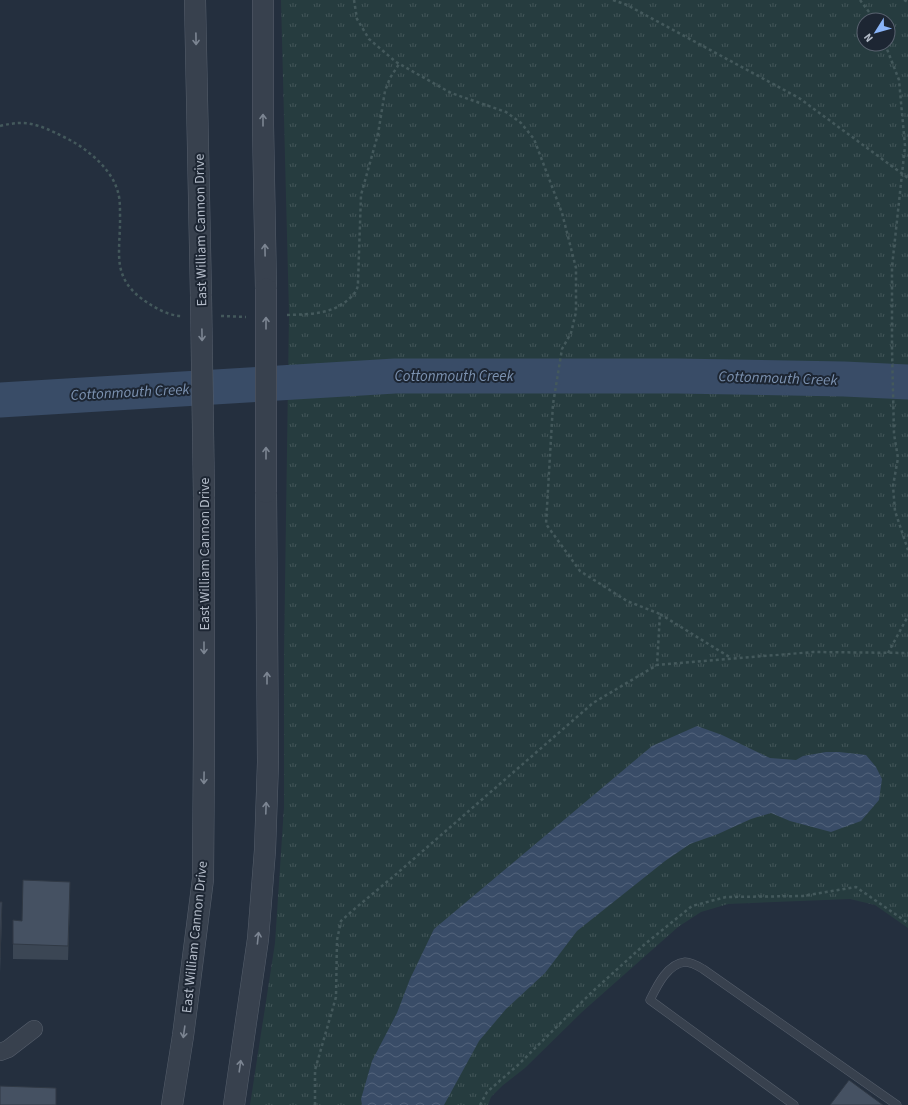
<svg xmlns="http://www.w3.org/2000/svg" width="908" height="1105" font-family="'Source Sans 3',sans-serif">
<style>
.grass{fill:url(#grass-tufts);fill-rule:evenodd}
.water{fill:url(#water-waves)}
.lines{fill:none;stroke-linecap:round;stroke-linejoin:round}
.river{stroke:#394c67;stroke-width:35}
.service-casing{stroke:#565f6c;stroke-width:9}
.minor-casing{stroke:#565f6c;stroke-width:18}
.tertiary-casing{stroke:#565f6c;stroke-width:22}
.path{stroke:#44595c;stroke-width:2.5;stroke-dasharray:3 3;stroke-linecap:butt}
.service{stroke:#38414e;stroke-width:8}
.minor{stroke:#38414e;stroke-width:17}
.tertiary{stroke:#38414e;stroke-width:21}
.tertiary-bridge-casing{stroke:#565f6c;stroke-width:22;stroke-linecap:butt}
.tertiary-bridge{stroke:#38414e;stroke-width:21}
.wall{fill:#3b4654}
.shaded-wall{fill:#303945}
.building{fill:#455162;stroke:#303945}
.oneway{stroke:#7c8592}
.labels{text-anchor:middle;stroke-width:4;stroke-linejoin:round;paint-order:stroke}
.street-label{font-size:14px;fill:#b4bcc9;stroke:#1d2633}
.water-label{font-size:15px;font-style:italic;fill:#7c92b1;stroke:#1d2633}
</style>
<defs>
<pattern id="grass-tufts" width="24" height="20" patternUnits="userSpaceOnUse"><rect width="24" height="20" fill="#263c3f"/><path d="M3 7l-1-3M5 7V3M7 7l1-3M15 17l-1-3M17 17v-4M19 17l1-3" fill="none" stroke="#435659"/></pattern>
<pattern id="water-waves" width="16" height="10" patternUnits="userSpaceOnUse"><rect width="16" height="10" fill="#394c67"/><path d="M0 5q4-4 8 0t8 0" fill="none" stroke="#53647b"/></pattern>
</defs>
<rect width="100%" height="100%" fill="#242f3e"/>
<path class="grass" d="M 281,0 L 908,0 L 908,928 L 875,905 L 850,899 L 728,904 L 701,912 L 678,927 L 582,1012 L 525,1068 L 502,1086 L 491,1097 L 488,1105 L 250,1105 L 275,943 L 284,807 L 284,655 L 289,314 ZM 864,20 L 888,20 L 888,44 L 864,44 Z"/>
<path class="water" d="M 697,726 L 722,735 L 770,758 L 796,760 L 803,756 L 826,752 L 839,752 L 866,755 L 876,767 L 882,779 L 879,800 L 861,821 L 831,832 L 790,821 L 771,813 L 751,819 L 718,834 L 690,844 L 665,861 L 577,931 L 545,973 L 506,1009 L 479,1041 L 444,1105 L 362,1105 L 361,1099 L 372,1061 L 397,1013 L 410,979 L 434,929 L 652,746 Z"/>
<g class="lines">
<path class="river" d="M 0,400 L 395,376 L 677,376 L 844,379 L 908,382"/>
<g class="service-casing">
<path id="service" d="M 794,1105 L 650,1000 C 657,986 667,964 685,962 C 691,962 698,966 703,969 L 897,1105"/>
</g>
<g class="minor-casing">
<path id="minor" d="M 0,1052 L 8,1049 L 34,1029"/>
</g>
<g class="tertiary-casing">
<g id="tertiary">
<path d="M 195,0 L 201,296"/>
<path d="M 263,0 L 263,125 L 266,289"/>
<path d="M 172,1105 L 183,1036 L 203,879 L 204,743 L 204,497"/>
<path d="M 234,1105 L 258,939 L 265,850 L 268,762 L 266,492"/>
</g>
</g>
<g class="path">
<path d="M 354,0 L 357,19 L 369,39 L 396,62 L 451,93 L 506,112 L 521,123 L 534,139 L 562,213 L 576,268 L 576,312 L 571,333 L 562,349 L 553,404 L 546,524 L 580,571 L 627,601 L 660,614 L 657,665"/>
<path d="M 613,0 L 627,5 L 799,98 L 908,178"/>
<path d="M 860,0 L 875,20"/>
<path d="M 904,0 L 908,2"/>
<path d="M 885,44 L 899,80 L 905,146 L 892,267 L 892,349 L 894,434 L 898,458 L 893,486 L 895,511 L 908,550"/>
<path d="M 0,126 C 28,119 39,125 64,137 C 85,147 110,167 117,189 C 120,197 120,206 120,214 C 121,253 109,278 148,303 C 157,309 170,316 182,316"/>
<path d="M 287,315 C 309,314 332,315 350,298 C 355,293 358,290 358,282 L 361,195 L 378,134 L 385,91 L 390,78 L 399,64"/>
<path d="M 221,316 L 246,317"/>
<path d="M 660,614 L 731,658"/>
<path d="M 888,653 L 908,616"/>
<path d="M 315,1105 L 315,1070 L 336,997 L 337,940 L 341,921 L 352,911 L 394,876 L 593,703 L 657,665 L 813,652 L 908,653"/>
<path d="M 480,1105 L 487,1092 L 518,1065 L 592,992 L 645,944 L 692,906 L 726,897 L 803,896 L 856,887 L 908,923"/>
</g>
<use href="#service" class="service"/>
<use href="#minor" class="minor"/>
<use href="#tertiary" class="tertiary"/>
<g class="tertiary-bridge-casing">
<g id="tertiary-bridge">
<path d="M 201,296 L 204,497"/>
<path d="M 266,492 L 266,289"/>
</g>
</g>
<use href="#tertiary-bridge" class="tertiary-bridge"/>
</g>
<g class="wall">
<path d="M 70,897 L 68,960 L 13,959 L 13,944 L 22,921 Z"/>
<path d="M 0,902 L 2,917 L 0,973 Z"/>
</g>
<path class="shaded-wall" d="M 70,882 L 70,897 L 68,960 L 68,946 Z"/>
<g class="building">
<path d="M 23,880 L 70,882 L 68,946 L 13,944 L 13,920 L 22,921 Z"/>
<path d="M 0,902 L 2,902 L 0,958 Z"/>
<path d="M 849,1080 L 883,1105 L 830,1105 Z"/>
<path d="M 0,1086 L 56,1088 L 56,1105 L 0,1105 Z"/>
</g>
<defs><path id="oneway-shaft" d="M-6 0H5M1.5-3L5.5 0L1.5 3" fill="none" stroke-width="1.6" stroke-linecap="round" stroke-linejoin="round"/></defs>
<g class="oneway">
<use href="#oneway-shaft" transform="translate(196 39) rotate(89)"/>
<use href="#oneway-shaft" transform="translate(263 120) rotate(-90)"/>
<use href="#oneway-shaft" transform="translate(265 250) rotate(-91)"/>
<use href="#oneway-shaft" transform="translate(266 323) rotate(-90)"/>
<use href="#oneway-shaft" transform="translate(202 335) rotate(89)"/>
<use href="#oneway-shaft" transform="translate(266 453) rotate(-90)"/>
<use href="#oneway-shaft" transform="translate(204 648) rotate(90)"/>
<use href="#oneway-shaft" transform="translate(267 678) rotate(-90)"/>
<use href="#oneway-shaft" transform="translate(204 778) rotate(91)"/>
<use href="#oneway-shaft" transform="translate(266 808) rotate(-88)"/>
<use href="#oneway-shaft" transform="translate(258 938) rotate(-84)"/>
<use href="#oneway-shaft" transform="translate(184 1032) rotate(98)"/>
<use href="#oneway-shaft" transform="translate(240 1066) rotate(-82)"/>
</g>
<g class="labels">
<g class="street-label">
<text transform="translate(200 230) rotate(-91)" y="5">East William Cannon Drive</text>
<text transform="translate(204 554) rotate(-90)" y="5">East William Cannon Drive</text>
<text transform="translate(194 937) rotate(-84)" y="5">East William Cannon Drive</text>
</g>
<g class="water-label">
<text x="454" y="381">Cottonmouth Creek</text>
<text transform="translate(778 378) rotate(2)" y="5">Cottonmouth Creek</text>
<text transform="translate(130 392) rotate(-3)" y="5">Cottonmouth Creek</text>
</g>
</g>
<g transform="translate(876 32) rotate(233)"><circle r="19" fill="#1d2633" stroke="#59626f"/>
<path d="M0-3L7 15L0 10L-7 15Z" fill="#8ab4f8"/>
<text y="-6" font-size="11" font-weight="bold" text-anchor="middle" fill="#b4bcc9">N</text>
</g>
</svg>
